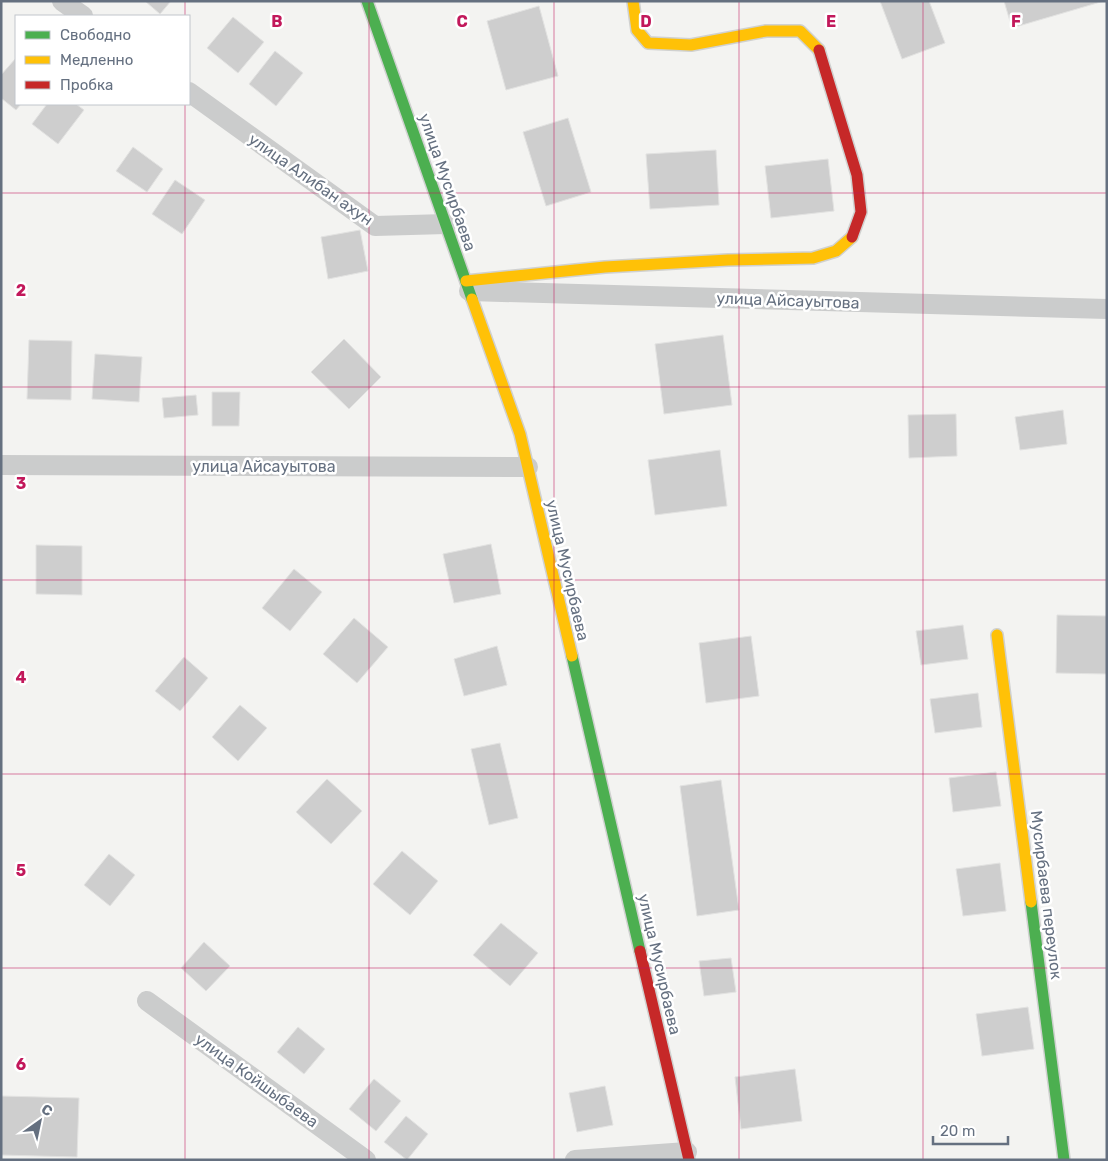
<svg xmlns="http://www.w3.org/2000/svg" width="1108" height="1161" font-family="Rubik,sans-serif">
<style>
.building{fill:#cecece;stroke:#e2e2e1}
.lines{fill:none;stroke-linecap:round;stroke-linejoin:round}
.fast-casing{stroke:#d0d1d0;stroke-width:14}
.slow-casing{stroke:#d0d1d0;stroke-width:14}
.jam-casing{stroke:#d0d1d0;stroke-width:14}
.street{stroke:#cbcccc;stroke-width:20}
.fast{stroke:#4caf50;stroke-width:11}
.slow{stroke:#ffc107;stroke-width:11}
.jam{stroke:#c62828;stroke-width:11}
.grid{fill:none;stroke:#c2185b;stroke-width:1;stroke-opacity:0.55}
.labels{text-anchor:middle;stroke-width:5;stroke-linejoin:round;paint-order:stroke}
.street-label{font-size:16px;fill:#657080;stroke:#fff}
.grid-label{font-size:16px;text-anchor:middle;font-weight:bold;fill:#c2185b;stroke:#fff;stroke-width:5;stroke-linejoin:round;paint-order:stroke}
</style>
<rect width="100%" height="100%" fill="#f3f3f1"/>
<g class="building">
<path d="M 145,1 L 171,1 L 160,14 Z"/>
<path d="M 880,1 L 929,1 L 945,43 L 902,59 Z"/>
<path d="M 1004,1 L 1104,1 L 1012,28 Z"/>
<path d="M 539,6 L 558,76 L 506,90 L 487,21 Z"/>
<path d="M 233,17 L 264,42 L 238,73 L 207,48 Z"/>
<path d="M 275,51 L 303,73 L 276,106 L 249,84 Z"/>
<path d="M 16,58 L 16,104 L 21,104 L 16,110 L 1,98 L 1,75 Z"/>
<path d="M 47,104 L 76,104 L 84,110 L 58,144 L 32,124 Z"/>
<path d="M 568,118 L 591,192 L 546,206 L 523,132 Z"/>
<path d="M 133,147 L 163,169 L 147,192 L 116,171 Z"/>
<path d="M 716,150 L 719,205 L 650,209 L 646,154 Z"/>
<path d="M 828,159 L 834,211 L 771,218 L 765,166 Z"/>
<path d="M 175,180 L 205,200 L 182,234 L 152,214 Z"/>
<path d="M 360,230 L 368,271 L 328,279 L 321,237 Z"/>
<path d="M 723,335 L 732,405 L 664,414 L 655,344 Z"/>
<path d="M 344,339 L 381,377 L 349,409 L 311,372 Z"/>
<path d="M 29,340 L 72,341 L 71,400 L 27,399 Z"/>
<path d="M 95,354 L 142,357 L 139,402 L 92,399 Z"/>
<path d="M 212,392 L 240,392 L 239,426 L 212,426 Z"/>
<path d="M 196,395 L 198,415 L 164,418 L 162,398 Z"/>
<path d="M 1063,410 L 1067,444 L 1020,450 L 1015,417 Z"/>
<path d="M 956,414 L 957,456 L 909,458 L 908,415 Z"/>
<path d="M 720,450 L 727,506 L 655,515 L 648,460 Z"/>
<path d="M 491,544 L 501,594 L 454,603 L 443,554 Z"/>
<path d="M 36,545 L 82,546 L 82,595 L 36,594 Z"/>
<path d="M 294,569 L 322,592 L 290,631 L 262,608 Z"/>
<path d="M 1057,615 L 1107,616 L 1107,674 L 1056,673 Z"/>
<path d="M 354,618 L 388,647 L 357,683 L 323,654 Z"/>
<path d="M 963,625 L 968,659 L 921,665 L 916,631 Z"/>
<path d="M 751,636 L 759,696 L 706,703 L 699,643 Z"/>
<path d="M 497,646 L 507,685 L 464,696 L 454,659 Z"/>
<path d="M 184,657 L 208,678 L 180,711 L 155,691 Z"/>
<path d="M 978,693 L 982,727 L 935,733 L 930,699 Z"/>
<path d="M 240,705 L 267,728 L 238,761 L 212,737 Z"/>
<path d="M 500,743 L 518,818 L 489,825 L 471,749 Z"/>
<path d="M 996,772 L 1001,806 L 953,812 L 949,778 Z"/>
<path d="M 327,779 L 362,811 L 331,844 L 296,812 Z"/>
<path d="M 721,780 L 739,910 L 697,916 L 680,786 Z"/>
<path d="M 402,851 L 438,881 L 410,915 L 373,884 Z"/>
<path d="M 109,854 L 135,875 L 110,906 L 84,885 Z"/>
<path d="M 1000,863 L 1006,911 L 963,916 L 956,869 Z"/>
<path d="M 501,923 L 538,953 L 510,986 L 473,955 Z"/>
<path d="M 204,942 L 230,966 L 206,991 L 181,968 Z"/>
<path d="M 731,958 L 736,992 L 704,996 L 699,961 Z"/>
<path d="M 1028,1007 L 1034,1049 L 982,1056 L 976,1014 Z"/>
<path d="M 298,1027 L 325,1049 L 304,1074 L 277,1052 Z"/>
<path d="M 795,1069 L 802,1121 L 741,1129 L 735,1077 Z"/>
<path d="M 374,1079 L 401,1101 L 376,1131 L 349,1109 Z"/>
<path d="M 605,1086 L 613,1125 L 577,1132 L 569,1093 Z"/>
<path d="M 1,1096 L 79,1098 L 77,1157 L 1,1155 Z"/>
<path d="M 406,1116 L 428,1134 L 407,1160 L 384,1142 Z"/>
</g>
<g class="lines">
<g class="fast-casing">
<g id="fast">
<path d="M 367,1 L 472,299"/>
<path d="M 572,656 L 640,951"/>
<path d="M 1031,902 L 1064,1160"/>
</g>
</g>
<g class="slow-casing">
<g id="slow">
<path d="M 633,1 L 637,30 L 648,43 L 691,45 L 766,31 L 800,31 L 819,50"/>
<path d="M 466,281 L 605,267 L 728,260 L 813,258 L 836,251 L 852,237"/>
<path d="M 472,299 L 520,434 L 572,656"/>
<path d="M 997,635 L 1031,902"/>
</g>
</g>
<g class="jam-casing">
<g id="jam">
<path d="M 819,50 L 857,175 L 861,212 L 852,237"/>
<path d="M 640,951 L 689,1160"/>
</g>
</g>
<g class="street">
<path d="M 62,1 L 83,16"/>
<path d="M 189,92 L 375,226 L 446,224"/>
<path d="M 469,291 L 1107,309"/>
<path d="M 1,465 L 528,467"/>
<path d="M 147,1001 L 366,1160"/>
<path d="M 575,1160 L 687,1152"/>
</g>
<use href="#fast" class="fast"/>
<use href="#slow" class="slow"/>
<use href="#jam" class="jam"/>
</g>
<path class="grid" d="M 185,1 L 185,16M 369,1 L 369,1160M 554,1 L 554,1160M 739,1 L 739,1160M 923,1 L 923,1160M 185,104 L 185,1160M 1,193 L 1107,193M 1,387 L 1107,387M 1,580 L 1107,580M 1,774 L 1107,774M 1,968 L 1107,968"/>
<g class="labels">
<g class="street-label">
<text transform="translate(311 179) rotate(35)" y="6">улица Алибан ахун</text>
<text transform="translate(448 182) rotate(71)" y="6">улица Мусирбаева</text>
<text transform="translate(788 300) rotate(2)" y="6">улица Айсауытова</text>
<text x="264" y="472">улица Айсауытова</text>
<text transform="translate(568 570) rotate(77)" y="6">улица Мусирбаева</text>
<text transform="translate(1047 895) rotate(83)" y="6">Мусирбаева переулок</text>
<text transform="translate(660 964) rotate(77)" y="6">улица Мусирбаева</text>
<text transform="translate(257 1080) rotate(36)" y="6">улица Койшыбаева</text>
</g>
</g>
<g class="grid-label">
<text x="277" y="27">B</text>
<text x="462" y="27">C</text>
<text x="646" y="27">D</text>
<text x="831" y="27">E</text>
<text x="1016" y="27">F</text>
<text x="21" y="296">2</text>
<text x="21" y="489">3</text>
<text x="21" y="683">4</text>
<text x="21" y="876">5</text>
<text x="21" y="1070">6</text>
</g>
<rect width="1108" height="1161" fill="none" stroke="#657080" stroke-width="5"/>
<rect x="15" y="15" width="175" height="90" fill="#ffffff" stroke="#c1c6cc"/>
<rect x="25" y="31" width="25" height="8" fill="#4caf50" stroke="#c1c6cc"/>
<text x="60" y="40" font-size="15" fill="#657080">Свободно</text>
<rect x="25" y="56" width="25" height="8" fill="#ffc107" stroke="#c1c6cc"/>
<text x="60" y="65" font-size="15" fill="#657080">Медленно</text>
<rect x="25" y="81" width="25" height="8" fill="#c62828" stroke="#c1c6cc"/>
<text x="60" y="90" font-size="15" fill="#657080">Пробка</text>
<g transform="translate(40 1121) rotate(33)" stroke="#ffffff" stroke-width="4" paint-order="stroke">
<path d="M0-4L9 19L0 12L-9 19Z" fill="#657080"/>
<text y="-8" font-size="14" font-weight="bold" text-anchor="middle" fill="#657080">С</text>
</g>
<path d="M933 1136v8h75v-8" fill="none" stroke="#657080" stroke-width="2.5"/>
<text x="940" y="1136" font-size="15" fill="#657080" stroke="#ffffff" stroke-width="4" paint-order="stroke">20 m</text>
</svg>
